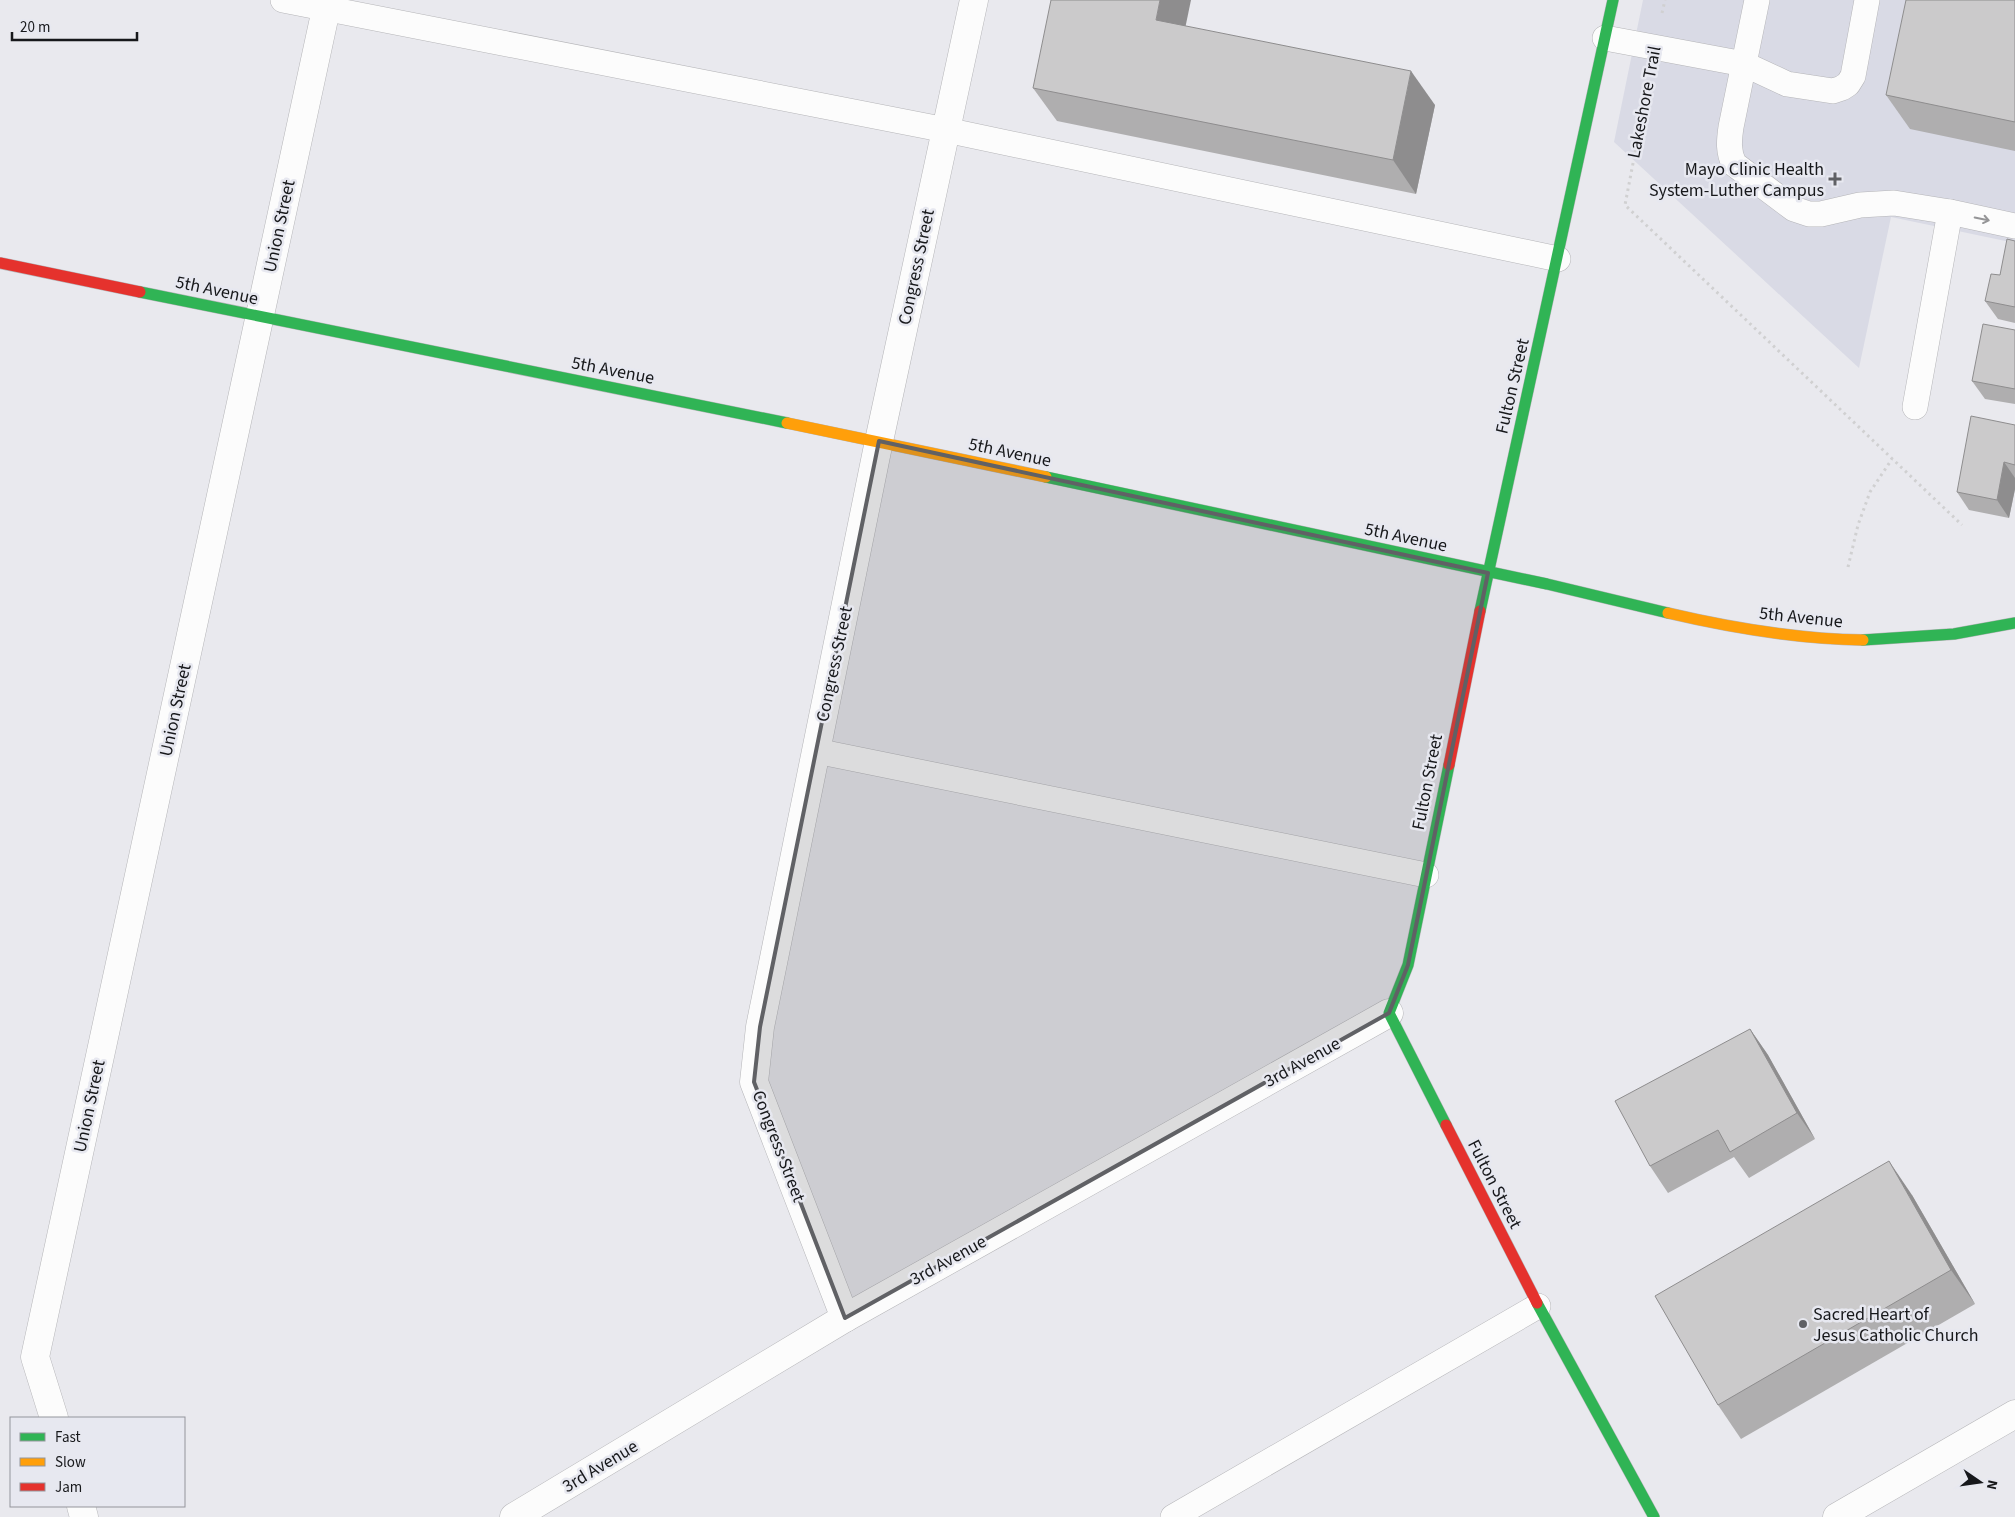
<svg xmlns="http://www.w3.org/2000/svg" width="2015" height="1517" font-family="'Source Sans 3',sans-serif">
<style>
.built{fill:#d9dae5}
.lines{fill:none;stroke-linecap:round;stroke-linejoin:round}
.lane-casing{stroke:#b5b5b8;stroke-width:26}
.street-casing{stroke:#b5b5b8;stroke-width:29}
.fast-casing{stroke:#b5b5b8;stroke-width:12}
.slow-casing{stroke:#b5b5b8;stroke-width:12}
.jam-casing{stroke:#b5b5b8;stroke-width:12}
.path{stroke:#d0d0d1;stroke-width:3;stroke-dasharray:2.5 4;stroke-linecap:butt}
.lane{stroke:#fcfcfc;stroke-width:25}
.street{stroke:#fcfcfc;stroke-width:28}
.fast{stroke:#30b455;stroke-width:11}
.slow{stroke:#ff9f0a;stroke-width:11}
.jam{stroke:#e5322d;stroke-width:11}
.wall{fill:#afaeaf}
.shaded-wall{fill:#8e8d8e}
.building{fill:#cbcacb;stroke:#8e8d8e}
.oneway{stroke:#959597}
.marked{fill:#606165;fill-opacity:0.2;stroke:#606165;stroke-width:4;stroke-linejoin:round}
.poi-dot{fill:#606165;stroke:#e7e8f0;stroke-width:2}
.labels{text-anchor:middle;stroke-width:5;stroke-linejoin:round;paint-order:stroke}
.street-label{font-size:18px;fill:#17181b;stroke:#e7e8f0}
.poi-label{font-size:18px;fill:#17181b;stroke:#e7e8f0;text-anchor:end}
</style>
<rect width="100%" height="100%" fill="#e9e9ee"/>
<path class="built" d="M 1643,0 L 2015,0 L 2015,243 L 1891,217 L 1859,368 L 1614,142 Z"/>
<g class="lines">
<g class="lane-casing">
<g id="lane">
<path d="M 283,0 L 946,130 L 1558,259"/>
<path d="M 1757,0 L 1731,127 C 1729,141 1728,151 1734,164 L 1794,209 L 1809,214 L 1821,214 L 1860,205 L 1894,203 L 1950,212 L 2015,226"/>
<path d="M 1605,38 L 1744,64 L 1787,84 L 1833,91 L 1842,88 L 1848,84 L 1853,76 L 1867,0"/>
<path d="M 1915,407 L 1950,212"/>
<path d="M 816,751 L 1426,875"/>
<path d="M 1173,1517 L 1538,1306"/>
</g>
</g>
<g class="street-casing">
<g id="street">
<path d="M 845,1318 L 754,1082 L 760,1027 L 816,751 L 879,441 L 974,0"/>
<path d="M 54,1418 L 35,1357 L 328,0"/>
<path d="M 81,1506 L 84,1517"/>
<path d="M 514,1517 L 845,1318 L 1389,1013"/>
<path d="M 1837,1517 L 2015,1414"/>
</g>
</g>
<g class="fast-casing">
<g id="fast">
<path d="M 140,292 L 787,423"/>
<path d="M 1046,477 L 1547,584 L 1668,613"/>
<path d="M 1480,611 L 1613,0"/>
<path d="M 1863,640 L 1954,634 L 2015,623"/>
<path d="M 1446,1125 L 1389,1013 L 1408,965 L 1449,765"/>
<path d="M 1537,1303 L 1654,1517"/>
</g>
</g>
<g class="slow-casing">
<g id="slow">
<path d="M 787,423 L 1046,477"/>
<path d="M 1668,613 C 1732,628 1797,639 1863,640"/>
</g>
</g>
<g class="jam-casing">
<g id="jam">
<path d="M 0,263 L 140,292"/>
<path d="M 1449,765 L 1480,611"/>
<path d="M 1446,1125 L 1537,1303"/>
</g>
</g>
<g class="path">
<path d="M 1662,13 L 1665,0"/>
<path d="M 1649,80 L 1625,205 L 1962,525"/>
<path d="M 1848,567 L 1858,525 L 1870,492 L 1892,459"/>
</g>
<use href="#lane" class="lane"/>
<use href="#street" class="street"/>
<use href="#fast" class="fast"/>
<use href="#slow" class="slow"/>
<use href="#jam" class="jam"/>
</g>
<g class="wall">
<path d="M 2015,0 L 2015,151 L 1910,129 L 1886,95 Z"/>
<path d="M 1186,26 L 1435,105 L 1416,194 L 1057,121 L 1033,88 Z"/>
<path d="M 2015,241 L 2015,323 L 1998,319 L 1985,301 L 2000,275 Z"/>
<path d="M 2015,330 L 2015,404 L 1985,399 L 1972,381 Z"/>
<path d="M 2015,425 L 2015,489 L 2009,518 L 1969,510 L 1957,492 Z"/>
<path d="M 1750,1029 L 1768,1055 L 1815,1139 L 1749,1178 L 1734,1157 L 1668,1193 L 1650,1166 Z"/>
<path d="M 1912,1195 L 1975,1304 L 1741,1439 L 1718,1405 Z"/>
</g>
<g class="shaded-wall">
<path d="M 1160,0 L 1191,0 L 1180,53 L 1156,20 Z"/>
<path d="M 1411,71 L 1435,105 L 1416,194 L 1393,160 Z"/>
<path d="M 2004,462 L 2015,478 L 2015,489 L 2009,518 L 1997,500 Z"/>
<path d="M 1750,1029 L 1768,1055 L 1815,1139 L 1797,1113 Z"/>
<path d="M 1889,1161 L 1912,1195 L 1975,1304 L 1951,1270 Z"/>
</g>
<g class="building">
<path d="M 1051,0 L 1160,0 L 1156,20 L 1411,71 L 1393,160 L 1033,88 Z"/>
<path d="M 1906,0 L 2015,0 L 2015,122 L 1886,95 Z"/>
<path d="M 2007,239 L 2015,241 L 2015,307 L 1985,301 L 1991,274 L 2000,275 Z"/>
<path d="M 1983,324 L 2015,330 L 2015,389 L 1972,381 Z"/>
<path d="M 1971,416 L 2015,425 L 2015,465 L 2004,462 L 1997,500 L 1957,492 Z"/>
<path d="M 1750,1029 L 1797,1113 L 1730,1152 L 1718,1130 L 1650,1166 L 1615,1101 Z"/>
<path d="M 1889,1161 L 1951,1270 L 1718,1405 L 1655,1296 Z"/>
</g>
<defs><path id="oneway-shaft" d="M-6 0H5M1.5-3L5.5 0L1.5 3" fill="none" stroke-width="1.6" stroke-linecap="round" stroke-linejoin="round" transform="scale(1.25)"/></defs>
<use class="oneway" href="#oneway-shaft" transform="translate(1982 219) rotate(12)"/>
<path class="marked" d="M 879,441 L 1488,573 L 1408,965 L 1389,1013 L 845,1318 L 754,1082 L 760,1027 Z"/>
<g class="poi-dot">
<path d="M1832.5 171.5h5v5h5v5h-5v5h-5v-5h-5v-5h5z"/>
<circle cx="1803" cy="1324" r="5"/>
</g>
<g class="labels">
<g class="street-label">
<text transform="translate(1644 102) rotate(-79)" y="6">Lakeshore Trail</text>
<text transform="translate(279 226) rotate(-78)" y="6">Union Street</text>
<text transform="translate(916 267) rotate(-78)" y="6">Congress Street</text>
<text transform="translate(217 290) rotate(12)" y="6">5th Avenue</text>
<text transform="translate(613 370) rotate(11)" y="6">5th Avenue</text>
<text transform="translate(1512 386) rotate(-77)" y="6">Fulton Street</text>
<text transform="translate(1010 452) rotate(12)" y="6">5th Avenue</text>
<text transform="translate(1406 537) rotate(12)" y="6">5th Avenue</text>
<text transform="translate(1801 617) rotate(6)" y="6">5th Avenue</text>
<text transform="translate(834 664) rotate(-78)" y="6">Congress Street</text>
<text transform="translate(175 710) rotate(-78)" y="6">Union Street</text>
<text transform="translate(1427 782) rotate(-79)" y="6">Fulton Street</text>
<text transform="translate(1302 1062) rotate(-29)" y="6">3rd Avenue</text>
<text transform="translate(89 1106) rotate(-78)" y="6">Union Street</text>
<text transform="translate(779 1146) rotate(69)" y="6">Congress Street</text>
<text transform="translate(1495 1184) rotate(63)" y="6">Fulton Street</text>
<text transform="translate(948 1260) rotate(-29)" y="6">3rd Avenue</text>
<text transform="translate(600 1466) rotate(-31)" y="6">3rd Avenue</text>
</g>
<g class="poi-label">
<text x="1824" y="175">Mayo Clinic Health<tspan x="1824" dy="21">System-Luther Campus</tspan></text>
<text x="1813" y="1320" text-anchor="start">Sacred Heart of<tspan x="1813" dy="21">Jesus Catholic Church</tspan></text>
</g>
</g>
<rect x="10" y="1417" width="175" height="90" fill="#e7e8f0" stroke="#94959b"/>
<rect x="20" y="1433" width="25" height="8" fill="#30b455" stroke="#94959b"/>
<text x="55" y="1442" font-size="15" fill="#17181b">Fast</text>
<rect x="20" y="1458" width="25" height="8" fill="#ff9f0a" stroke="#94959b"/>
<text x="55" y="1467" font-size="15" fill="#17181b">Slow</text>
<rect x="20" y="1483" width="25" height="8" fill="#e5322d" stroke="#94959b"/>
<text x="55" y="1492" font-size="15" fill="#17181b">Jam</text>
<g transform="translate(1980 1482) rotate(103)" stroke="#e7e8f0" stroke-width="4" paint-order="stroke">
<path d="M0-4L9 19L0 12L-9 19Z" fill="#17181b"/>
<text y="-8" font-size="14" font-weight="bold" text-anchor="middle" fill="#17181b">N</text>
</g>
<path d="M12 32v8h125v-8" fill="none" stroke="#17181b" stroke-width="2.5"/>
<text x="20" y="32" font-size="15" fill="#17181b" stroke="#e7e8f0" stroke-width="4" paint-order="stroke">20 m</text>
</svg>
